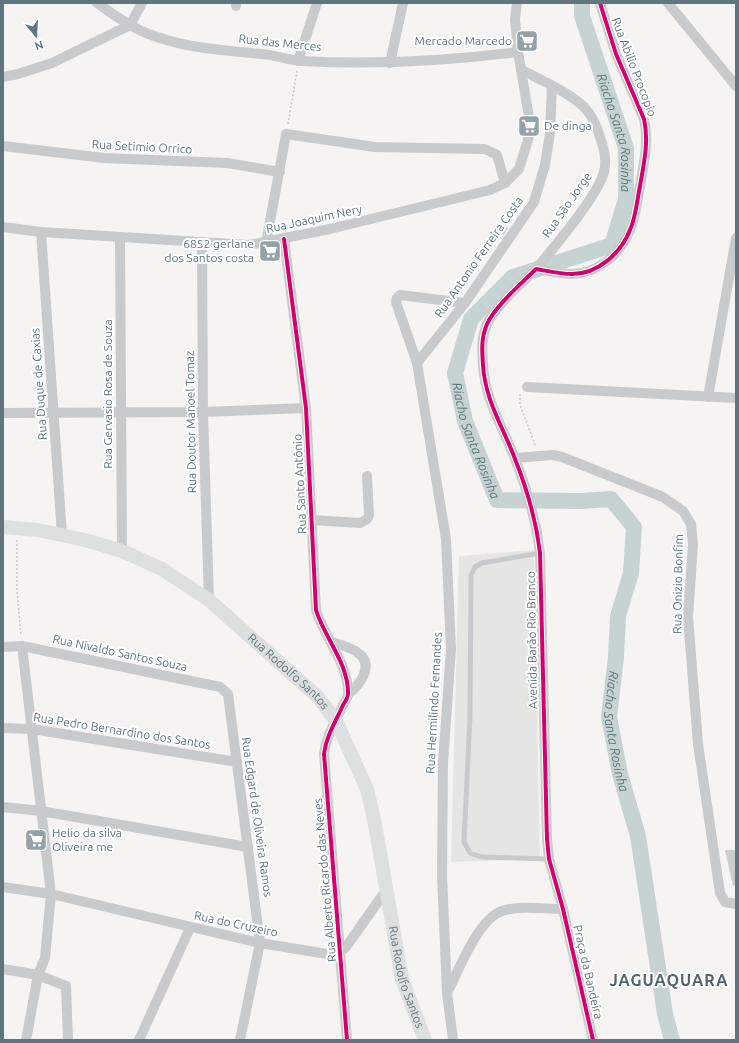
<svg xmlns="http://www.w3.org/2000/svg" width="739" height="1043" font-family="Ubuntu,sans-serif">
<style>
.built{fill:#e5e6e4}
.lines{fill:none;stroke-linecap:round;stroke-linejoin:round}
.river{stroke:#c7d3d3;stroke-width:16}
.building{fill:#cccece}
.path{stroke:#c6c8c8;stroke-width:1.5;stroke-dasharray:2 2;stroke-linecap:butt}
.service{stroke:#c9cacb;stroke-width:5}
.minor{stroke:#c9cacb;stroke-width:10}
.secondary{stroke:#dedfdf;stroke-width:14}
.cycleway-casing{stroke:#fff;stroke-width:6}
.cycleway{stroke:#d6006c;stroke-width:4}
.labels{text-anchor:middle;stroke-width:4;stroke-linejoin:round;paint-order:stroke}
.poi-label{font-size:12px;fill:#60767e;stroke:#fff;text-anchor:end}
.street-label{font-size:12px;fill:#60767e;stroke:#fff}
.water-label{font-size:13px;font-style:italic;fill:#5a7779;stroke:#fff}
.district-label{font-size:16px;font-weight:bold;letter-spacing:1px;fill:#526369;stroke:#fff}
</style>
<rect width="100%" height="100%" fill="#f5f4f3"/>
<path class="built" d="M 534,550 L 540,859 L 451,862 L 459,556 Z"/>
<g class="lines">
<path class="river" id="s1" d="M 582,3 L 582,16 L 626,148 L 626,199 L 612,245 L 513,277 L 471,319 L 455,373 L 465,421 L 497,500 L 581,501 L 611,499 L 634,527 L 631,573 L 618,616 L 616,657 L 609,717 L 620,774 L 638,836 L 665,1014 L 672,1040"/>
</g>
<g class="building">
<path d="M 502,224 L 508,228 L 504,235 L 497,231 Z"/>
<path d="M 725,850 L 736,850 L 736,885 L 733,886 Z"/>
</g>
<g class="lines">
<g class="path">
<path d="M 288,124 L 297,71"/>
<path d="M 477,303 L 485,309"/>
<path d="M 520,394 L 520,405 L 536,447"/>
<path d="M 17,540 L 17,590 L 21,636"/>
</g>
<path class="service" d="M 540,553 L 482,563 L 475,567 L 471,575 L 470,716 L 464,842 L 470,853 L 482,857 L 549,859"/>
<g class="minor">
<path d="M 97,3 C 113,14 128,26 146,33 C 183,48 222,50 262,54 C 275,55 288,60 301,61 C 374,65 446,61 518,52"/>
<path d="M 668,3 L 736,86"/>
<path d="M 236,6 L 236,3"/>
<path d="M 298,61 L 317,3"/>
<path d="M 390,63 L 403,3"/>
<path d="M 522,70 C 542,81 567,91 584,107 C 592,115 597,127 600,137 C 604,149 607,160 604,172 C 599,194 552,250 536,269"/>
<path d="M 3,77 L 18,74 L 52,63 L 130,25 L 142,3"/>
<path d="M 3,146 L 104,158 L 227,163 L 280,172"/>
<path d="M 3,227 L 41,232 L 249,245 L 330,229 L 490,190 L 505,183 L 519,169 L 528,140 L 530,123 L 518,52 L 515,19 L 517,3"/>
<path d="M 41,232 L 62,535"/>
<path d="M 120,237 L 122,551"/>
<path d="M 284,239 L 306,408 L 316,610 C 324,637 349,664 348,694 C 348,697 345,702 343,705 C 336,721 326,736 324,754 L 347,1040"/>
<path d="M 202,243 L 203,412 L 209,600"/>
<path d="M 266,243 L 286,134 L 375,147 L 485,149 L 497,155 L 505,183"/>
<path d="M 417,363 L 465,303 L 534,202 L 545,165 L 550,133 L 552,86"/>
<path d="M 527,387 L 736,398"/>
<path d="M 708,397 L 736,238"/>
<path d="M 3,413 L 203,412 L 306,408"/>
<path d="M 515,458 L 553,455 L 562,457 L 663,497 L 683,511 L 691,524 L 693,544 L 688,617 L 698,744 L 720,893 L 725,902 L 736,904"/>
<path d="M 311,520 L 360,523 L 367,519 L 369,515 L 367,476"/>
<path d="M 332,642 C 340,645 351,647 358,653 C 375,665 360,685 348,694"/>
<path d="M 22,646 L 51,894 L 45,958 L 38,975 L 66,986 L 68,1040"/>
<path d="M 3,647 L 22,646 L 220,687 L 228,694 L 260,943 L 240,1040"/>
<path d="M 3,728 L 32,729 L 237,762"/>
<path d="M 3,807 L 41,811 L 248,847"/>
<path d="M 3,887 L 51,894 L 260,943 L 327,954 L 341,951 L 346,947 L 387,889"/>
<path d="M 3,969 L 38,975 L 26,1040"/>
<path d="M 448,991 C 459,970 478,919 502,911 C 521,905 544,909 563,909"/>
<path d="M 139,1040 L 190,928"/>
<path d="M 453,1040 L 447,993 L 442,876 L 443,763 L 451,649 L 446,539 L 417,363 L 396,302 L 397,298 L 400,295 L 465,303"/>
<path d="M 593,1040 L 563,909 L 549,859 L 547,839 L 540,553 C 536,520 527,489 515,459 C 503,427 485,400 483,365 C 482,350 481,338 487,324 C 496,305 521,284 536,269 C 548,271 560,274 572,274 C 598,274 621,253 630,230 C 636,217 637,200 640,186 C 644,163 649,141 644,119 L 616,54 L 600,3"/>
</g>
<path class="secondary" id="s2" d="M 3,527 L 38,530 L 85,540 L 122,551 L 162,569 L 209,600 L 318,697 L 336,721 L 367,789 L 374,819 L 402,979 L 425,1040"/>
<g class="cycleway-casing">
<g id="cycleway">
<path d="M 284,239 L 306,408 L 316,610 C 324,637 349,664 348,694 C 348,697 345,702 343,705 C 336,721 326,736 324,754 L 347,1040"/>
<path d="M 593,1040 L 563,909 L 549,859 L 547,839 L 540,553 C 536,520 527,489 515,459 C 503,427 485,400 483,365 C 482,350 481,338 487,324 C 496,305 521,284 536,269 C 548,271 560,274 572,274 C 598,274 621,253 630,230 C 636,217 637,200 640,186 C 644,163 649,141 644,119 L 616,54 L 600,3"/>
</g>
</g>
<use href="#cycleway" class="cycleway"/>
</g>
<defs>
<g id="supermarket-square" transform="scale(1.15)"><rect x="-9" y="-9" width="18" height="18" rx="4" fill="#94a2a7" stroke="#fff"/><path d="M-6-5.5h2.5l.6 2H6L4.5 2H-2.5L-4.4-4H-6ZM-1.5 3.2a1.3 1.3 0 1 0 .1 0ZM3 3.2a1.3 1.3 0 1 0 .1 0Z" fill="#fff"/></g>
</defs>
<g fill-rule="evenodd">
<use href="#supermarket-square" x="527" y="41"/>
<use href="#supermarket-square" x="529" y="126"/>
<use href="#supermarket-square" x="270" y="251"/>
<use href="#supermarket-square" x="36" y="840"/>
</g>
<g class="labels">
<g class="poi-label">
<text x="512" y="45">Mercado Marcedo</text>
<text x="544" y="130" text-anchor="start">De dinga</text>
<text x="254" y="248">6852 gerlane<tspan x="254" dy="14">dos Santos costa</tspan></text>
<text x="52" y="837" text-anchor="start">Helio da silva<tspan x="52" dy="14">Oliveira me</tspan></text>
</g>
<g class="street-label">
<text transform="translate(280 43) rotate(6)" y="4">Rua das Merces</text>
<text transform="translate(634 67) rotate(69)" y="4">Rua Abilio Procopio</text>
<text transform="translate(142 147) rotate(3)" y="4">Rua Setimio Orrico</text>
<text transform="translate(567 205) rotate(-55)" y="4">Rua São Jorge</text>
<text transform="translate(314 219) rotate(-12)" y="4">Rua Joaquim Nery</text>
<text transform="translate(479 257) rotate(-55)" y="4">Rua Antonio Ferreira Costa</text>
<text transform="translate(39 384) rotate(-94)" y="4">Rua Duque de Caxias</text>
<text transform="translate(108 394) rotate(-90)" y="4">Rua Gervasio Rosa de Souza</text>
<text transform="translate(191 422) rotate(-91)" y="4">Rua Doutor Manoel Tomaz</text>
<text transform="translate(300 484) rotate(-93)" y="4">Rua Santo Antônio</text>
<text transform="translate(678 584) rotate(-89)" y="4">Rua Onizio Bonfim</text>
<text transform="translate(532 640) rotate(-91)" y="4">Avenida Barão Rio Branco</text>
<text transform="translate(120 653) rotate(12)" y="4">Rua Nivaldo Santos Souza</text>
<text dy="4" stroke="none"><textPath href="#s2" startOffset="329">Rua Rodolfo Santos</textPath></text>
<text transform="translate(434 703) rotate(-87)" y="4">Rua Hermilindo Fernandes</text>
<text transform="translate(122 731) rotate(9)" y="4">Rua Pedro Bernardino dos Santos</text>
<text transform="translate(257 817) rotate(82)" y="4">Rua Edgard de Oliveira Ramos</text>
<text transform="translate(325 880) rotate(-95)" y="4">Rua Alberto Ricardo das Neves</text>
<text transform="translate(236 924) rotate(12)" y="4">Rua do Cruzeiro</text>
<text transform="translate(588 972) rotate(77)" y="4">Praça da Bandeira</text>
<text dy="4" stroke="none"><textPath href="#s2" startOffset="665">Rua Rodolfo Santos</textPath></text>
</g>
<g class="water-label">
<text dy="5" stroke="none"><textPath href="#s1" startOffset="135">Riacho Santa Rosinha</textPath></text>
<text dy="5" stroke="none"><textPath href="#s1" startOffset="542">Riacho Santa Rosinha</textPath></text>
<text dy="5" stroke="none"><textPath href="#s1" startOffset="963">Riacho Santa Rosinha</textPath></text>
</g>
<g class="district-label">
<text x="669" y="986">JAGUAQUARA</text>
</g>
</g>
<rect width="739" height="1043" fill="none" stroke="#60767e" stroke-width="8"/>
<g transform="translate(36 36) rotate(162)" stroke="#ffffff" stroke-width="3" paint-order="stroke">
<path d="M0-3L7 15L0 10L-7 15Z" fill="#60767e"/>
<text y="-6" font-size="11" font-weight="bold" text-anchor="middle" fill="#60767e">N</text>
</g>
</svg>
